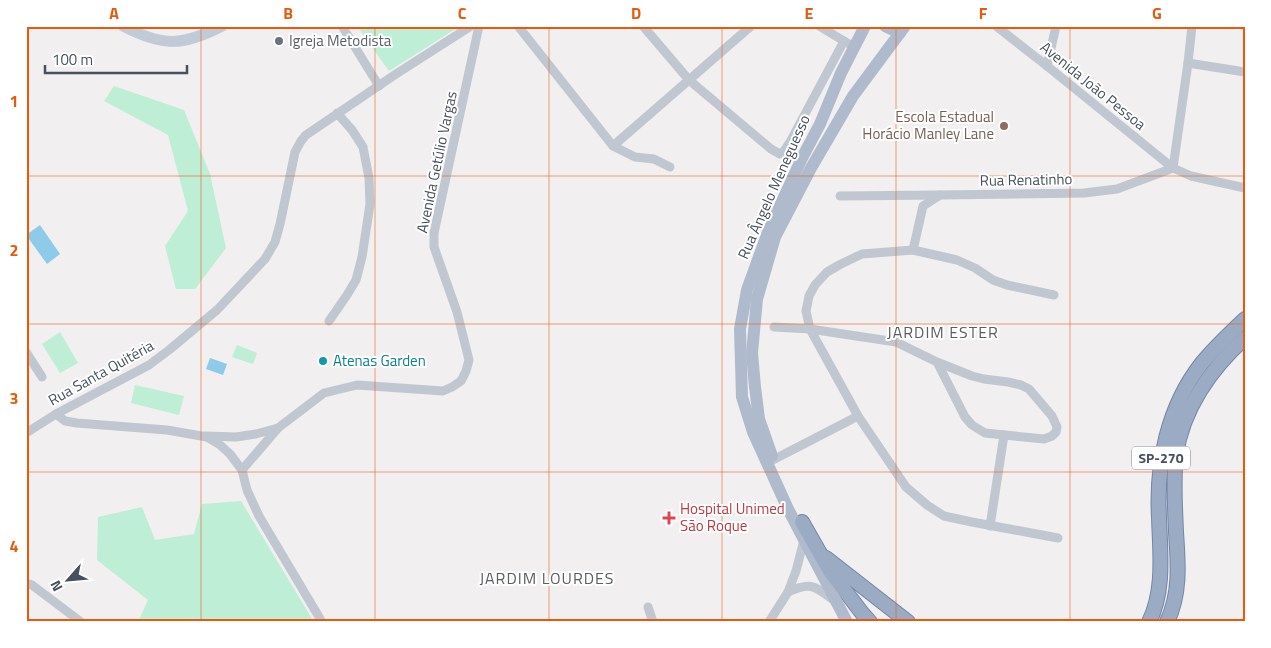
<svg xmlns="http://www.w3.org/2000/svg" width="1271" height="648" font-family="'Titillium Web',sans-serif">
<style>
.green{fill:#beeed6}
.water{fill:#8dcbe9}
.lines{fill:none;stroke-linecap:round;stroke-linejoin:round}
.trunk-casing{stroke:#7386a8;stroke-width:16}
.minor{stroke:#c0c7d0;stroke-width:9}
.secondary{stroke:#c2cad7;stroke-width:11}
.primary{stroke:#afbbcd;stroke-width:12}
.trunk{stroke:#9cabc4;stroke-width:14}
.grid{fill:none;stroke:#e8590c;stroke-width:1;stroke-opacity:0.55}
.worship-dot{fill:#6b7280;stroke:#fff;stroke-width:2}
.education-dot{fill:#8d6e63;stroke:#fff;stroke-width:2}
.culture-dot{fill:#0f9aa8;stroke:#fff;stroke-width:2}
.health-dot{fill:#e0444e;stroke:#fff;stroke-width:2}
.labels{text-anchor:middle;stroke-width:4;stroke-linejoin:round;paint-order:stroke}
.shield{fill:#fff;stroke:#7e848d;stroke-width:1}
.shield-label{font-size:14px;font-weight:bold;fill:#47505c}
.worship-label{font-size:15px;fill:#5b616d;stroke:#fff;text-anchor:start}
.street-label{font-size:15px;fill:#47505c;stroke:#fff}
.education-label{font-size:15px;fill:#785e54;stroke:#fff;text-anchor:end}
.culture-label{font-size:15px;fill:#0d838f;stroke:#fff;text-anchor:start}
.health-label{font-size:15px;fill:#be3a42;stroke:#fff;text-anchor:start}
.neighbourhood-label{font-size:16px;letter-spacing:1px;fill:#5c5e64;stroke:#fff}
.neatline{fill:none;stroke:#e8590c;stroke-width:2}
.grid-label{font-size:16px;text-anchor:middle;font-weight:bold;fill:#e8590c}
</style>
<rect width="100%" height="100%" fill="#f1efef"/>
<g class="green">
<path d="M 357,26 L 460,26 L 389,71 Z"/>
<path d="M 114,86 L 184,110 L 210,174 L 226,248 L 195,289 L 176,289 L 165,246 L 188,211 L 168,135 L 104,101 Z"/>
<path d="M 60,332 L 78,363 L 60,373 L 42,344 Z"/>
<path d="M 237,345 L 257,353 L 253,364 L 232,357 Z"/>
<path d="M 135,385 L 184,396 L 179,415 L 131,403 Z"/>
<path d="M 241,501 L 314,622 L 138,622 L 148,600 L 97,560 L 98,517 L 142,507 L 155,540 L 194,534 L 202,504 Z"/>
</g>
<g class="water">
<path d="M 40,225 L 60,254 L 47,264 L 26,235 Z"/>
<path d="M 210,358 L 227,364 L 223,375 L 206,369 Z"/>
</g>
<g class="lines">
<g class="trunk-casing">
<g id="trunk">
<path d="M 802,522 L 830,571 L 862,613 L 870,622"/>
<path d="M 826,558 L 908,622"/>
<path d="M 1149,622 C 1165,590 1160,552 1159,517 C 1156,463 1168,406 1202,363 C 1215,347 1230,333 1245,319"/>
<path d="M 1167,622 C 1181,593 1178,562 1176,532 C 1175,506 1173,480 1176,455 C 1182,410 1211,368 1245,338"/>
</g>
</g>
<g class="minor">
<path d="M 342,26 L 379,86"/>
<path d="M 518,26 L 613,146 L 635,157 L 654,159 L 670,167"/>
<path d="M 643,26 L 689,80 L 771,149 L 780,154 L 784,151 L 790,142 L 844,41"/>
<path d="M 819,26 L 849,44"/>
<path d="M 996,26 L 1047,66 L 1173,168 L 1191,176 L 1245,188"/>
<path d="M 1188,63 L 1245,72"/>
<path d="M 1047,66 L 1056,26"/>
<path d="M 613,146 L 751,26"/>
<path d="M 1173,168 L 1188,63 L 1192,26"/>
<path d="M 840,196 L 940,195"/>
<path d="M 913,250 L 923,206 L 940,195 L 1084,193 L 1117,189 L 1173,168"/>
<path d="M 1054,295 L 1007,285 L 993,280 L 975,268 L 957,260 L 913,250 L 862,254 L 841,264 L 827,272 L 815,285 L 809,296 L 806,311 L 810,329 L 858,416 L 906,487 L 927,505 L 944,516 L 972,522 L 1058,538"/>
<path d="M 329,321 L 347,295 L 356,280 L 362,257 L 370,204 L 369,178 L 363,147 L 352,130 L 337,113"/>
<path d="M 774,327 L 810,329 L 896,342 L 937,362 L 972,376 L 984,379 L 1008,382 L 1021,385 L 1029,389 L 1052,416 L 1057,427 L 1056,432 L 1052,436 L 1044,439 L 985,433 L 972,425 L 965,417 L 937,362"/>
<path d="M 26,352 L 42,377"/>
<path d="M 56,414 L 65,421 L 77,423 L 167,430 L 207,437 L 219,444 L 230,454 L 242,470"/>
<path d="M 26,433 L 56,414 L 149,365 L 169,350 L 217,310 L 265,259 L 275,242 L 280,224 L 295,152 L 301,141 L 306,135 L 396,74 L 471,26"/>
<path d="M 205,436 L 236,437 L 256,434 L 278,428"/>
<path d="M 767,463 L 858,416"/>
<path d="M 990,526 L 1004,435"/>
<path d="M 26,583 L 32,585 L 81,622"/>
<path d="M 788,592 C 813,581 815,587 835,601"/>
<path d="M 648,607 L 653,622"/>
<path d="M 322,622 L 259,516 L 247,490 L 242,470 L 278,428 L 324,393 L 357,385 L 443,391 L 452,387 L 461,381 L 466,371 L 469,360 L 457,312 L 434,247 L 434,233 L 479,26"/>
<path d="M 769,622 L 788,592 L 796,571 L 804,540"/>
</g>
<path class="secondary" d="M 123,26 C 163,47 183,46 222,26"/>
<g class="primary">
<path d="M 885,26 L 900,33"/>
<path d="M 772,456 L 759,419 L 755,387 L 752,353 L 757,299 L 775,237 L 811,168 L 853,96 L 905,26"/>
<path d="M 847,622 L 788,509 L 753,432 L 742,397 L 740,329 L 747,290 L 768,232 L 802,158 L 820,124 L 841,73 L 865,26"/>
</g>
<use href="#trunk" class="trunk"/>
</g>
<path class="grid" d="M 201,26 L 201,622M 375,26 L 375,622M 549,26 L 549,622M 722,26 L 722,622M 896,26 L 896,622M 1070,26 L 1070,622M 26,176 L 1245,176M 26,324 L 1245,324M 26,472 L 1245,472"/>
<circle class="worship-dot" cx="279" cy="41" r="5"/>
<circle class="education-dot" cx="1004" cy="126" r="5"/>
<circle class="culture-dot" cx="323" cy="361" r="5"/>
<path class="health-dot" d="M666.5 510.5h5v5h5v5h-5v5h-5v-5h-5v-5h5z"/>
<g class="labels">
<rect class="shield" x="1132" y="446.5" width="58" height="23" rx="4"/>
<g class="shield-label">
<text x="1161" y="463">SP-270</text>
</g>
<g class="worship-label">
<text x="289" y="46">Igreja Metodista</text>
</g>
<g class="street-label">
<text transform="translate(1093 86) rotate(39)" y="5">Avenida João Pessoa</text>
<text transform="translate(437 162) rotate(-78)" y="5">Avenida Getúlio Vargas</text>
<text transform="translate(1026 180) rotate(-1)" y="5">Rua Renatinho</text>
<text transform="translate(774 187) rotate(-66)" y="5">Rua Ângelo Meneguesso</text>
<text transform="translate(101 373) rotate(-29)" y="5">Rua Santa Quitéria</text>
</g>
<g class="education-label">
<text x="994" y="122">Escola Estadual<tspan x="994" dy="17">Horácio Manley Lane</tspan></text>
</g>
<g class="culture-label">
<text x="333" y="366">Atenas Garden</text>
</g>
<g class="health-label">
<text x="680" y="514">Hospital Unimed<tspan x="680" dy="17">São Roque</tspan></text>
</g>
<g class="neighbourhood-label">
<text x="943" y="338">JARDIM ESTER</text>
<text x="547" y="584">JARDIM LOURDES</text>
</g>
</g>
<rect width="1271" height="648" fill="none" stroke="#ffffff" stroke-width="55"/>
<g transform="translate(68 580) rotate(243)" stroke="#ffffff" stroke-width="4" paint-order="stroke">
<path d="M0-4L9 19L0 12L-9 19Z" fill="#47505c"/>
<text y="-8" font-size="14" font-weight="bold" text-anchor="middle" fill="#47505c">N</text>
</g>
<path d="M45 65v8h142v-8" fill="none" stroke="#47505c" stroke-width="2.5"/>
<text x="52" y="65" font-size="15" fill="#47505c" stroke="#ffffff" stroke-width="4" paint-order="stroke">100 m</text>
<rect x="28" y="28" width="1216" height="592" class="neatline"/>
<g class="grid-label">
<text x="114" y="19">A</text>
<text x="288" y="19">B</text>
<text x="462" y="19">C</text>
<text x="636" y="19">D</text>
<text x="809" y="19">E</text>
<text x="983" y="19">F</text>
<text x="1157" y="19">G</text>
<text x="14" y="107">1</text>
<text x="14" y="256">2</text>
<text x="14" y="404">3</text>
<text x="14" y="552">4</text>
</g>
</svg>
